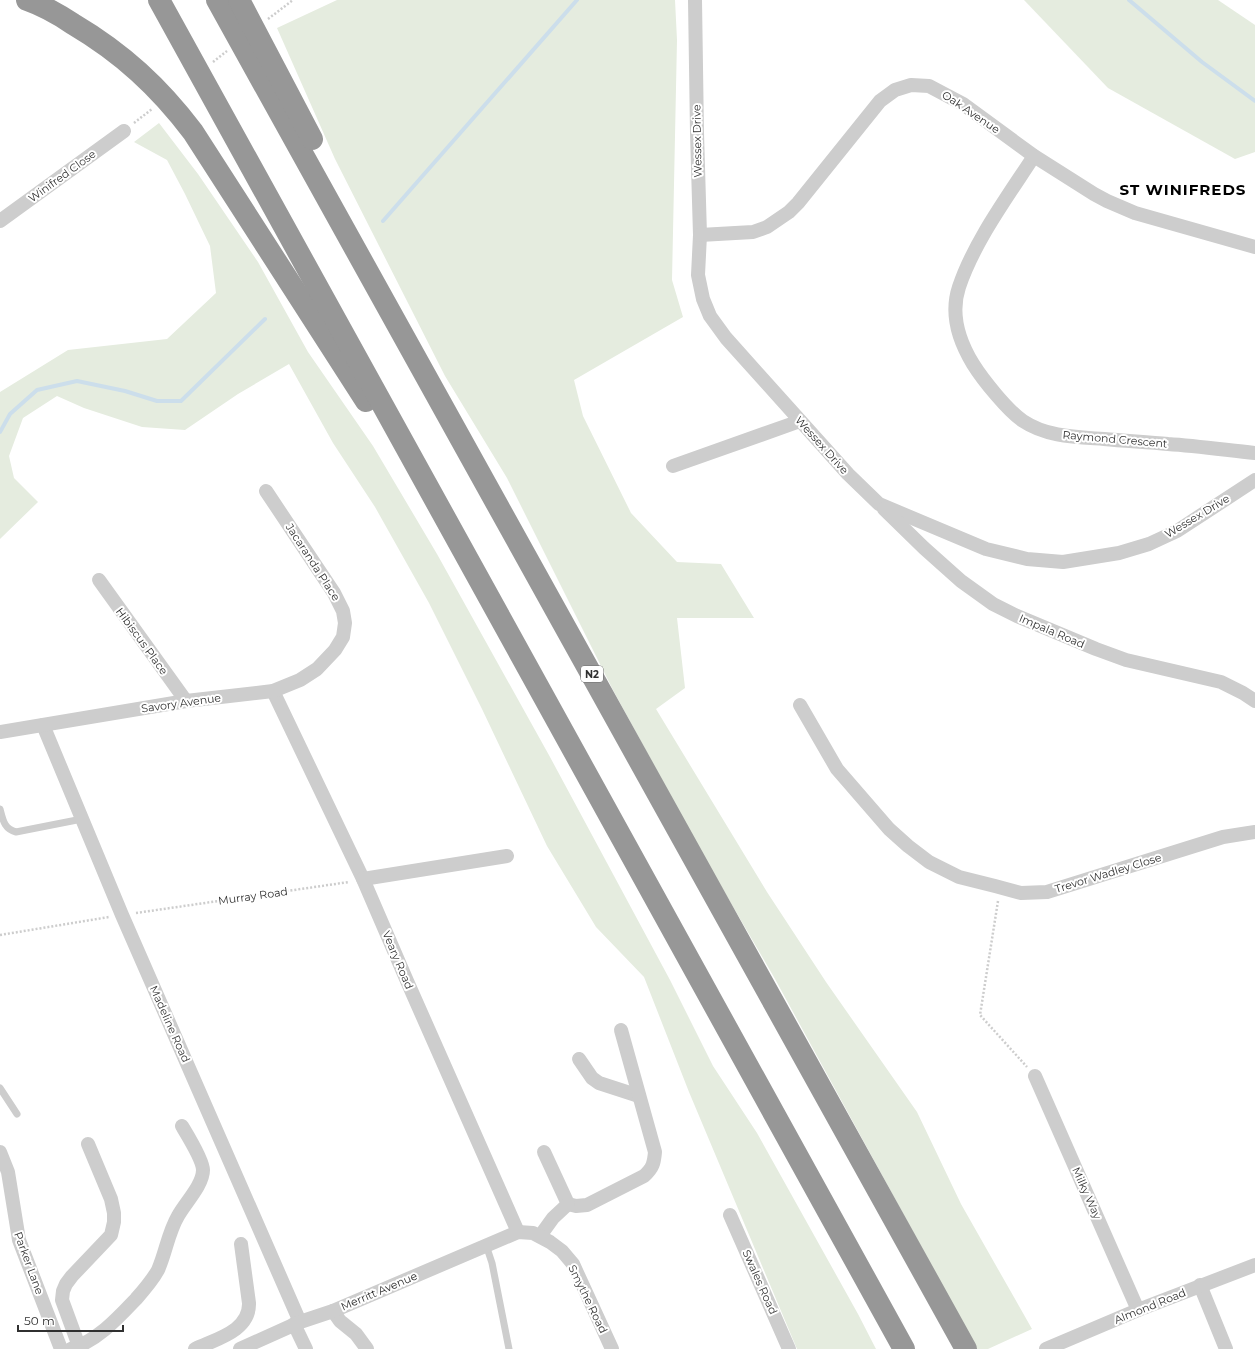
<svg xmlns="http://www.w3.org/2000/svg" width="1255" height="1349" viewBox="0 0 1255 1349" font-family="Montserrat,sans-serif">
	<rect width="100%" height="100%" fill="#fff"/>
	<!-- green -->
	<g fill="#e5ecdf">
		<path d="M337,0H675L677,40L672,280L683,317L574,380L583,416L631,513L677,562L721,564L754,618H677L685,688L656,709L767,892L826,982L917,1112L961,1204L1032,1329L988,1349H977L775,979L703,855L613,690L507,478L445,376L335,159L277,28Z"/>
		<path d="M1024,0H1218L1255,25V152L1235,159L1108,88Z"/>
		<path d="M159,123L198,174L258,262L308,352L373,446L437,554L550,757L670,980L713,1066L757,1133L858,1314L876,1349H797L689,1092L644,977L596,927L547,846L482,709L429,603L375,507L333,443L289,364L238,394L185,430L142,427L84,408L57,396L23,418L9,456L14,478L38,502L0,539V392L68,350L167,339L216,293L210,246L185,194L167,160L134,142Z"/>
	</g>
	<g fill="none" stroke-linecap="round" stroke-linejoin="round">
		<!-- stream -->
		<g stroke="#ccdeeb" stroke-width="4">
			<path d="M1129,0L1202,62L1255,101"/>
			<path d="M383,221L577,0"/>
			<path d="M0,432L10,414L37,390L77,381L125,391L157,401H181L265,319"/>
		</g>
		<!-- path -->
		<g stroke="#cdcdcd" stroke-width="2.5" stroke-dasharray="2 2" stroke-linecap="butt">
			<path d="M268,19L293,0"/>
			<path d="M213,62L227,51"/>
			<path d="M134,123L152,109"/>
			<path d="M998,901L980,1015L1027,1067"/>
			<path d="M136,913L349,882"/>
			<path d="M0,935L109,917"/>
		</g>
		<!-- service -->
		<g stroke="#cdcdcd" stroke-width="7">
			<path d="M0,809C3,820 4,829 16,832L82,819"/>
			<path d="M0,1088L17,1114"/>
			<path d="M486,1245L492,1263L509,1349"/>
		</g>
		<!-- minor -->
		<g stroke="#cdcdcd" stroke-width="14">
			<path d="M695,0L697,133L700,235L698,275L703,299L710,316L726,338L848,474L879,504L986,549L1027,559L1063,562L1119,553L1149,544L1177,531L1255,480"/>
			<path d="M1034,156C1008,196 974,242 959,287C950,314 959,341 973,364C983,380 1008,411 1023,421C1047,437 1076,437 1104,439C1125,441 1147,442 1168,444C1197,446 1226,450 1255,453"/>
			<path d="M0,221L124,131"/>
			<path d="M700,235L753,232L767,227L789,212L798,203L880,101L895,90L911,85L929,86L963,104L1034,156L1094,194L1107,201L1135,213L1255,247"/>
			<path d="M673,466L800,421"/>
			<path d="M884,509L924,548L961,581L993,604L1017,616L1096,649L1126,660L1221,682L1243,693L1255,701"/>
			<path d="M99,580L186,701"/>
			<path d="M273,691L363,879L407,981L518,1232"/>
			<path d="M800,705L837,769L889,829L908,846L929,862L959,877L995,886L1021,893L1047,892L1223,837L1255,832"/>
			<path d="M43,725L122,915L300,1322"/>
			<path d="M0,732L186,701L273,691L300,680L317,669L335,650L343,637L345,623L343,611L334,593L266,491"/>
			<path d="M363,879L507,856"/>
			<path d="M579,1059L592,1078L599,1083L639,1096"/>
			<path d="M1035,1076L1138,1310"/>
			<path d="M0,1152L8,1172L19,1240L61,1349"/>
			<path d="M544,1152L568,1204"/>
			<path d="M568,1204L576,1206L587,1205L644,1176C653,1168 654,1163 655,1152L621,1030"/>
			<path d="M730,1215L789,1349"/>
			<path d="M540,1236L553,1218L568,1204"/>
			<path d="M1200,1285L1226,1349"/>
			<path d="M333,1311L340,1321L356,1334L367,1349"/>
			<path d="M294,1324L306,1349"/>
			<path d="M71,1349C98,1340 117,1319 136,1299C144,1290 152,1281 158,1270C166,1252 168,1233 178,1216C185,1203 203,1185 203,1170C203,1160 188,1136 182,1126"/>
			<path d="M80,1349L62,1300L63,1291L66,1284L72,1276L111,1235L114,1222V1213L111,1199L88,1144"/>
			<path d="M195,1349C216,1339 250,1331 249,1303L241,1244"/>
			<path d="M240,1349L300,1322L333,1311L518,1232L533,1233L550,1242L562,1251L573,1264L612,1349"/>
			<path d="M1046,1349L1138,1310L1255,1265"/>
		</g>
		<!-- motorway -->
		<g stroke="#979797" stroke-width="22">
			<path d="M27,0C44,6 58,14 73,24C122,53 159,87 193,132L366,401"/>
			<path d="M159,0L904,1349"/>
			<path d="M217,0L966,1349"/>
			<path d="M239,0L312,139"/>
		</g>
	</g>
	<g text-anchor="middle" stroke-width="4" stroke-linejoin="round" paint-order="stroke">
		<!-- shield labels -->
		<rect fill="#fff" stroke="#6e6e6e" stroke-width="1" x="581" y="666" width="22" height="16" rx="3"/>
		<g font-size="10" font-weight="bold" fill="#303030">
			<text x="592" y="678">N2</text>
		</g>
		<!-- street labels -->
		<g font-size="11" fill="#303030" stroke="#fff">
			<text transform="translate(971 112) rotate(34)" y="4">Oak Avenue</text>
			<text transform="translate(697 141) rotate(-91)" y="4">Wessex Drive</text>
			<text transform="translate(62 176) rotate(-36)" y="4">Winifred Close</text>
			<text transform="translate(1115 439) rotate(5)" y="4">Raymond Crescent</text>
			<text transform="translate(822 445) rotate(48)" y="4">Wessex Drive</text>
			<text transform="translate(1197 516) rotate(-31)" y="4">Wessex Drive</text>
			<text transform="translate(313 562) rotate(57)" y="4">Jacaranda Place</text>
			<text transform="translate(1052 631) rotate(23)" y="4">Impala Road</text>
			<text transform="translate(142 641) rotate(54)" y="4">Hibiscus Place</text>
			<text transform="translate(181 703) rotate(-8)" y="4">Savory Avenue</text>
			<text transform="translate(1108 873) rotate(-17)" y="4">Trevor Wadley Close</text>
			<text transform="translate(253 896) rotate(-8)" y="4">Murray Road</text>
			<text transform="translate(398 960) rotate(67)" y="4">Veary Road</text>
			<text transform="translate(170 1024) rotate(66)" y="4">Madeline Road</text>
			<text transform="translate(1087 1193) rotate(66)" y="4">Milky Way</text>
			<text transform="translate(29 1263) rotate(70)" y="4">Parker Lane</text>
			<text transform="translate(760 1282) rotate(66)" y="4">Swales Road</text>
			<text transform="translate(379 1291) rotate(-23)" y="4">Merritt Avenue</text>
			<text transform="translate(588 1299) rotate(64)" y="4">Smythe Road</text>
			<text transform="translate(1150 1306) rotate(-22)" y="4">Almond Road</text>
		</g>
		<!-- district labels -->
		<g font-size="15" font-weight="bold" letter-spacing="1" fill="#000" stroke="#fff">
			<text x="1183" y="195">ST WINIFREDS</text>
		</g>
	</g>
	<!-- scale -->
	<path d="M18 1325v6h105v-6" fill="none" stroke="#303030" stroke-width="2"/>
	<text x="24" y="1325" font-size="12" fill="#303030" stroke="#ffffff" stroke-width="3" paint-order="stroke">50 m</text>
</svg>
